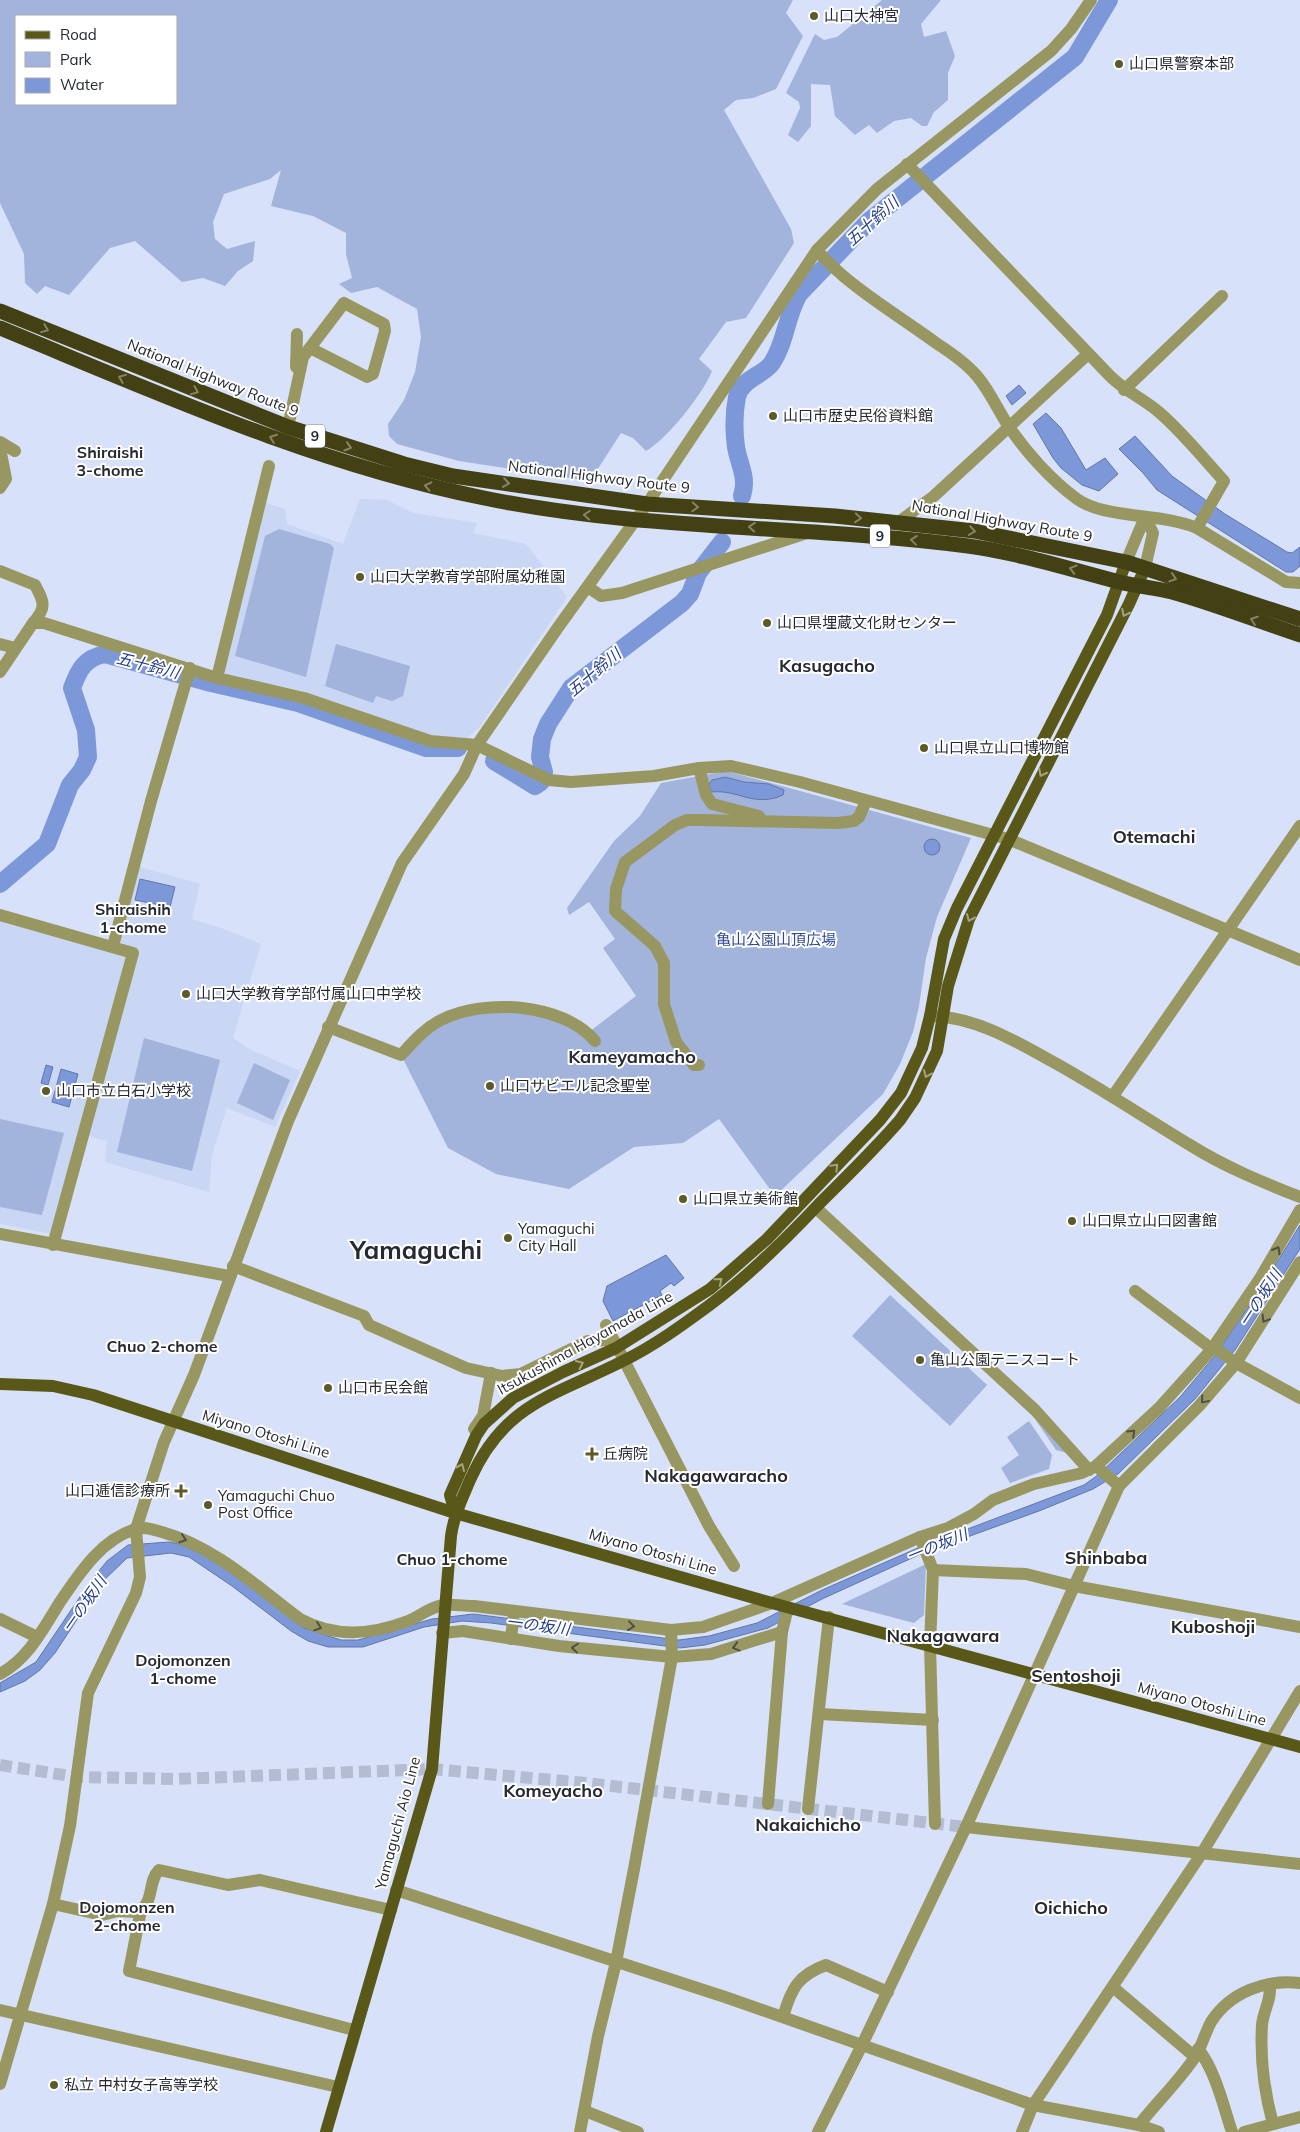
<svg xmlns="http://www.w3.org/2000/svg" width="1300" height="2132" viewBox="0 0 1300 2132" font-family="Mulish,'Noto Sans JP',sans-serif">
	<rect width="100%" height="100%" fill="#d7e1f9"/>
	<!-- built -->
	<g fill="#c9d6f4">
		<path d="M360,499L387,500L413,513L477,523L473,533L526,544L567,597L479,728L465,739L422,734L299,690L227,676L223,670L264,502L285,509L287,524L343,544Z"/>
		<path d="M137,866L200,884L192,919L224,929L261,944L233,1038L251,1050L300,1071L275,1127L227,1108L212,1155L209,1192L105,1162L107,1141L88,1136L139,950L117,941Z"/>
		<path d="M0,921L128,957L51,1234L0,1224Z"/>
	</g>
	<!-- green -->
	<g fill="#a2b3dc" fill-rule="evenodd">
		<path d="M0,0H793L786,13L803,36L776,89L753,98L736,100L724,110L791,229L794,243L746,318L726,322L699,359L712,371C703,394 667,439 646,451L633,438L621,433L590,481L459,461L397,444L389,436L388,424L404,400L415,372L421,337L417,309L377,287L351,293L339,284L352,278L346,254V233L313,216L271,206L281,170L270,179L224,194L213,222L215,239L227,249L255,241L253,261L238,271L225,286L203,278L182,282L135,241L110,248L69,295L45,286L37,294L25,283L24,254L0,203ZM16,16H176V104H16Z"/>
		<path d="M882,0H941L921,24L924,37L946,31L955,56L948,73V100L934,112L927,126H922L911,118L894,121L877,133L869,125L855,135L835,116L830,85L811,84V126L798,142L788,135L800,108L799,102L786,93L815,34L824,40L837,37Z"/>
		<path d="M279,529L330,544L334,548L306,677L235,656L265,536Z"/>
		<path d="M336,644L410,666L403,696L392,701L376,696L373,703L325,686Z"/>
		<path d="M727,771L971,838L937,917L926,958L919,1006L913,1032L900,1064L883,1094L775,1196L719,1119L683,1143L634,1147L569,1189L496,1174L448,1148L401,1055L442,1019L513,1007L589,1032L636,996L603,948L615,939L589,902L569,915L567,908L614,841L640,816L661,783Z"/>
		<path d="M144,1038L220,1060L192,1171L117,1152Z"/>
		<path d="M254,1063L290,1080L273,1120L237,1103Z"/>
		<path d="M0,1119L64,1133L42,1215L0,1207Z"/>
		<path d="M890,1295L987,1385L950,1426L852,1336Z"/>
		<path d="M1035,1419L1067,1453L1056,1450Z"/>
		<path d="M1029,1421L1052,1455L1049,1469L1010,1483L1001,1468L1019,1455L1007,1437Z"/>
		<path d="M926,1564L924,1615L914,1623L842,1604Z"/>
	</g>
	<!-- water -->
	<g fill="#7c98d9" stroke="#6277a7">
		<path d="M1019,385L1026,393L1012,405L1006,396Z"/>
		<path d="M1046,413L1061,428L1086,470L1105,458L1118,474L1099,491L1082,485L1061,468L1053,458L1033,424Z"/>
		<path d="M1135,436L1172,476L1225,514L1287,552L1292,553L1300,547V566L1293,572H1286L1157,490L1143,473L1119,449Z"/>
		<path d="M725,777L744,782L769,784L784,790L783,795C754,808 738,789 711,792L709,784L712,780Z"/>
		<circle cx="932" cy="847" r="8"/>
		<path d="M140,879L175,887L170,907L135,900Z"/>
		<path d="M46,1065L53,1067L48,1085L41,1083Z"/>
		<path d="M61,1069L78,1074L69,1107L52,1102Z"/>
		<path d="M1300,1225V1249L1235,1350L1195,1399L1118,1474L1093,1489L1039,1511L923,1553L822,1599L768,1628L705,1645L680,1648L491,1623L462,1621L424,1627L363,1647H328L308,1641L291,1631L232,1586L189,1557L171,1553L127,1558L101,1583L55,1653L40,1670L25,1681L0,1692V1683L36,1662L90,1582L107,1561L128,1545L169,1542L179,1544L213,1559L304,1628L341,1640H358L432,1619L473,1614L679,1640L709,1636L757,1623L822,1590L920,1547L1084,1485L1098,1475L1180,1397L1217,1353L1263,1285Z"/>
		<path d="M666,1255L684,1278L674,1286L671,1283L660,1291L662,1295L613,1321L603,1301L607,1286Z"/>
	</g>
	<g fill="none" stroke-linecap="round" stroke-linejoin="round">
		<!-- river -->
		<g stroke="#7c98d9" stroke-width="18">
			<path d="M742,496C748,477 739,465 736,447C734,432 734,412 737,397C742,378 763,376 772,363C786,342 786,316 799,294L869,221L1075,57L1109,0"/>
			<path d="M494,761L535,786L541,782L544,772L540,757L542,739L548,724L571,688L682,603L690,594L698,573L722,542"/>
			<path d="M0,884L47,844L70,785L82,770L88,757L86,730L72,688C79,669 85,658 105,654L211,683L298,703L426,748H458"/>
		</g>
		<!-- minor-tunnel -->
		<path stroke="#b3bcd1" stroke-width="12" stroke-dasharray="12 6" stroke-linecap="butt" d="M0,1765L77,1777L175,1779L432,1769L586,1783L966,1827"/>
		<!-- minor -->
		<g stroke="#989762" stroke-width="12">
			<path d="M907,164L1110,376C1126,392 1143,398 1160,413C1183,433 1203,458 1224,481L1197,528"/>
			<path d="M817,250C846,285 898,315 936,343C950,352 966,363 977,376C989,390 997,408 1007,424C1025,451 1051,480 1077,499C1105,519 1163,513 1197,528L1286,582L1300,583"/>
			<path d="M296,367L297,334"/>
			<path d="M1124,390L1222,296"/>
			<path d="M288,427L303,357L344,303L384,324L385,331L373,374L367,377L310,348"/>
			<path d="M0,442L15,451"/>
			<path d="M0,448L6,479L0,488"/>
			<path d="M900,521L934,496L1088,354"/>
			<path d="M1126,562L1145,517"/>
			<path d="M1145,568L1153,533L1145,517"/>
			<path d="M0,571L35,585C44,602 47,607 33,623"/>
			<path d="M588,587L601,596L622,593L810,532"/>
			<path d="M0,644L15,648"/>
			<path d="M0,672L33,623H44L217,678L304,698L430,741L477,745L549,780L571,782L654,776L699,768L731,766L800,782L1008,839L1300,960"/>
			<path d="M217,678L269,466"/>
			<path d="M699,768L706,795L712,804L759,816L760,818"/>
			<path d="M0,915L133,953L53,1245"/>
			<path d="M113,946L151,801L190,668"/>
			<path d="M933,1016C975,1018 1010,1038 1046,1058C1096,1085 1142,1116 1190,1145C1225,1167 1262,1182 1300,1197"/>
			<path d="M328,1027L401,1055C413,1042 425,1028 441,1020C484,998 563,1003 595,1041"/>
			<path d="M699,1065H694L676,1042L664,1004V963L655,946L615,911L616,889L625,862L675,825L687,820H702L837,823L854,821L859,817L866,801"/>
			<path d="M1113,1096L1300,826"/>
			<path d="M816,1208L1035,1410L1089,1470"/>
			<path d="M0,1234L229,1276"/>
			<path d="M233,1266L364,1316L369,1325L466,1368L502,1376L521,1374L588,1341L611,1340"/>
			<path d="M1135,1291L1212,1349"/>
			<path d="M606,1325L709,1526L734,1566"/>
			<path d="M1214,1347L1236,1363L1300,1398"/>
			<path d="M474,1429L483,1416L491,1373"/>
			<path d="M1096,1466L1119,1486"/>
			<path d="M920,1537L933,1570L930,1645L935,1824"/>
			<path d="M933,1570L1026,1574L1074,1586L1300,1627"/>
			<path d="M0,1619L37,1637"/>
			<path d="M442,1633L463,1631L559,1646L672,1657L711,1654L782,1632"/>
			<path d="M511,1639L514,1611"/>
			<path d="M0,1674C29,1658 43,1629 60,1602C79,1574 101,1539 136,1529C144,1526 154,1530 162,1532C215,1547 256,1586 300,1619C335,1638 371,1635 408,1621C420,1616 430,1607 443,1605C453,1604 464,1606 474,1606L671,1630L703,1627L772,1603L920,1537L948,1528L974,1514L993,1500L1034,1484L1082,1473L1096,1466L1159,1408L1212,1349L1259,1280L1300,1210"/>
			<path d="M820,1714L933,1720"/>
			<path d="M768,1804L782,1632L788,1607"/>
			<path d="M808,1809L829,1617"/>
			<path d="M966,1827L1300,1864"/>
			<path d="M396,1890L725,1997L1033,2105L1139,2125L1159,2132"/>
			<path d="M53,1904L102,1915L118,1911L136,1912L141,1910"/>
			<path d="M1269,1984C1273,1997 1263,2011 1262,2025C1260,2059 1264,2091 1273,2124"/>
			<path d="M1114,1988L1195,2057"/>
			<path d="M0,2010L338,2087"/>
			<path d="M783,2017C791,1989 798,1975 826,1965L888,1992"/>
			<path d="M354,2030L129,1971L141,1910C154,1900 148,1881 159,1870L228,1885L260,1880L391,1910"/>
			<path d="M1198,2049C1215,2069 1224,2108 1232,2132"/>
			<path d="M0,2084L53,1904L70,1826L88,1693L136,1593L140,1577L136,1529L164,1442L194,1375L288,1121L402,863L464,774L477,745L559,626L647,504L817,250L877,189L1051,51L1071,29L1091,0"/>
			<path d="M585,2111L638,2132"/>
			<path d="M1139,2125C1157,2102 1179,2081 1195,2057C1202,2046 1205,2033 1211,2022C1230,1992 1266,1979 1300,1983"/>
			<path d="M580,2132L598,2036L616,1962L634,1869L672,1657L671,1630"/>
			<path d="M818,2132L862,2045L966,1827L1119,1486L1199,1406L1236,1363L1300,1262"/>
			<path d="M1022,2132L1033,2105L1202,1853L1300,1691"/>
			<path d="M1244,2132L1300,2117"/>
		</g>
		<!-- major -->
		<g stroke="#5a5819" stroke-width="12">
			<path d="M0,1384L53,1386L93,1395L455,1513L772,1603L1300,1747"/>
			<path d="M455,1513L450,1495L476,1436L484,1424L513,1398L563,1372L616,1348L710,1289L767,1239L880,1120L901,1093L922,1048L930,1016L944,939L957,908L1107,615L1126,562"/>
			<path d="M326,2132L432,1769L451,1536C454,1515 462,1499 470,1480C504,1403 554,1396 623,1361C654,1346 684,1324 711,1304C751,1274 785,1240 819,1204C847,1176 875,1149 900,1120L915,1098L937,1051L948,986L969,919L1129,604L1145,568"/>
		</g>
		<!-- highway -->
		<g stroke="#434113" stroke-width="15">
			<path d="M0,311L288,427L404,464L453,476L647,504L835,516L974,531L1126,562L1300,619"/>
			<path d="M0,328C158,393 315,464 484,498C643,531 807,525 968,546C1019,553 1069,569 1119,582C1136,586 1154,588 1172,592C1215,604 1258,621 1300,635"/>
		</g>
	</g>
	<!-- one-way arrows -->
	<defs><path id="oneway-chevron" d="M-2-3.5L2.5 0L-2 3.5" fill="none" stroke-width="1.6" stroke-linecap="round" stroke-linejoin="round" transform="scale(1.25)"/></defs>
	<g stroke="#858466">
		<use href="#oneway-chevron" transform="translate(45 329) rotate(22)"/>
		<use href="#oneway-chevron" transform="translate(122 378) rotate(-158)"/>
		<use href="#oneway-chevron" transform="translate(195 391) rotate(22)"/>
		<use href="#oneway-chevron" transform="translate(273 438) rotate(-160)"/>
		<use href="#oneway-chevron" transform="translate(348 447) rotate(17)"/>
		<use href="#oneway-chevron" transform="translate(506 483) rotate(8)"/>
		<use href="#oneway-chevron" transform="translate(428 486) rotate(-167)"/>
		<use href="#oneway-chevron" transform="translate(695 507) rotate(3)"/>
		<use href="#oneway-chevron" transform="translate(587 515) rotate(-175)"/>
		<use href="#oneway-chevron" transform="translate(858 518) rotate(5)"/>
		<use href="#oneway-chevron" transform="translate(752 527) rotate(-176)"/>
		<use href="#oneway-chevron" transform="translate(972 531) rotate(9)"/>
		<use href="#oneway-chevron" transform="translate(914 540) rotate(-173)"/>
		<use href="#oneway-chevron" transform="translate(1073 569) rotate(-164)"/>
		<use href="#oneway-chevron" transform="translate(1173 578) rotate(18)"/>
		<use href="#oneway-chevron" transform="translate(1254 620) rotate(-161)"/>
	</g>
	<g stroke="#a4a380">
		<use href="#oneway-chevron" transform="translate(1125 613) rotate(117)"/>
		<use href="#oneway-chevron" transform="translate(1042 773) rotate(117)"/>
		<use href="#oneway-chevron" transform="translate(970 918) rotate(114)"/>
		<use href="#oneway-chevron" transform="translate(927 1074) rotate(114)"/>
		<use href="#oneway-chevron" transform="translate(835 1167) rotate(-46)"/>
		<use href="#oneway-chevron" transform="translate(719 1281) rotate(-39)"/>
		<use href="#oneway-chevron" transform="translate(580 1364) rotate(-25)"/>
		<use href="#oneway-chevron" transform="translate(461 1467) rotate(-66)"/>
	</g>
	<g stroke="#4d5042">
		<use href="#oneway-chevron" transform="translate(1277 1250) rotate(-60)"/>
		<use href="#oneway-chevron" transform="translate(1265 1319) rotate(122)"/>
		<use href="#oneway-chevron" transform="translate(1204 1400) rotate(131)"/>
		<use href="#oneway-chevron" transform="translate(1132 1433) rotate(-43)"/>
		<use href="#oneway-chevron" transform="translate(183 1539) rotate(18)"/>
		<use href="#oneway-chevron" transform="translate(631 1626) rotate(7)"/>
		<use href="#oneway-chevron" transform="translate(318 1627) rotate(19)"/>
		<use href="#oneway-chevron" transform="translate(736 1647) rotate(165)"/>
		<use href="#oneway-chevron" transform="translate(575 1648) rotate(-174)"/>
	</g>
	<!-- markers -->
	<g fill="#5c5a27" stroke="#fff" stroke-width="2">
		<circle cx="814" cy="16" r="5"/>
		<circle cx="1119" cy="64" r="5"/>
		<circle cx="773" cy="416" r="5"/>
		<circle cx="360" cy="577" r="5"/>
		<circle cx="767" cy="623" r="5"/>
		<circle cx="924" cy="748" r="5"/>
		<circle cx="186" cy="994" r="5"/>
		<circle cx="490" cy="1086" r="5"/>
		<circle cx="46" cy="1091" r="5"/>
		<circle cx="683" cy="1199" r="5"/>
		<circle cx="1072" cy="1221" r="5"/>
		<circle cx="508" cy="1238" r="5"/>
		<circle cx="920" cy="1360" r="5"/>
		<circle cx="328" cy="1388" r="5"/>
		<path d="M589.5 1446.5h5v5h5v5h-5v5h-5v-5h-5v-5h5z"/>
		<path d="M178.5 1483.5h5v5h5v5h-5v5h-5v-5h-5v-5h5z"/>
		<circle cx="208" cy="1505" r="5"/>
		<circle cx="54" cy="2085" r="5"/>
	</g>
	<g text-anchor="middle" stroke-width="4" stroke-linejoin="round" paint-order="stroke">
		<!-- shield labels -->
		<g fill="#fff" stroke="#66696f" stroke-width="1">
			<rect x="305" y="424.5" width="20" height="23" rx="4"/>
			<rect x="870" y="524.5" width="20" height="23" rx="4"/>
		</g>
		<g font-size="14" font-weight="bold" fill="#252931">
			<text x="315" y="441">9</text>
			<text x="880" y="541">9</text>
		</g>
		<!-- poi labels -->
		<g font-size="15" fill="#252931" stroke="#fff" text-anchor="start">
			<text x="824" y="21">山口大神宮</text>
			<text x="1129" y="69">山口県警察本部</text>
			<text x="783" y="421">山口市歴史民俗資料館</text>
			<text x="370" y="582">山口大学教育学部附属幼稚園</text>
			<text x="777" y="628">山口県埋蔵文化財センター</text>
			<text x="934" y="753">山口県立山口博物館</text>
			<text x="196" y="999">山口大学教育学部付属山口中学校</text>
			<text x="500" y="1091">山口サビエル記念聖堂</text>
			<text x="56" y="1096">山口市立白石小学校</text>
			<text x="693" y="1204">山口県立美術館</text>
			<text x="1082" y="1226">山口県立山口図書館</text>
			<text x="518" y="1234">Yamaguchi<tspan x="518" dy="17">City Hall</tspan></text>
			<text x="930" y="1365">亀山公園テニスコート</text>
			<text x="338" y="1393">山口市民会館</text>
			<text x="603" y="1459">丘病院</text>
			<text x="170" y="1496" text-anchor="end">山口逓信診療所</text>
			<text x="218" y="1501">Yamaguchi Chuo<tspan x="218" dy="17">Post Office</tspan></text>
			<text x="64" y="2090">私立 中村女子高等学校</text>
		</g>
		<!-- street labels -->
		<g font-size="15" fill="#252931" stroke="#fff">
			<text transform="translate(213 378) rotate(22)" y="5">National Highway Route 9</text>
			<text transform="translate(599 477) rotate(7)" y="5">National Highway Route 9</text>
			<text transform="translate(1002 521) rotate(10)" y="5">National Highway Route 9</text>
			<text transform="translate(585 1343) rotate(-29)" y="5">Itsukushima Hayamada Line</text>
			<text transform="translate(266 1434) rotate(17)" y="5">Miyano Otoshi Line</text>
			<text transform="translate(653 1552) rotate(16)" y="5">Miyano Otoshi Line</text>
			<text transform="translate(1202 1704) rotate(15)" y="5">Miyano Otoshi Line</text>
			<text transform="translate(398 1823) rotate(-75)" y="5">Yamaguchi Aio Line</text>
		</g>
		<!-- park labels -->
		<g font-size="15" fill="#2e4997" stroke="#fff">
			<text x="776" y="945">亀山公園山頂広場</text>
		</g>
		<!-- water labels -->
		<g font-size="16" font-style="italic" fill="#253e8b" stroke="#fff">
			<text transform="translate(872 221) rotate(-42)" y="6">五十鈴川</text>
			<text transform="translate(148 665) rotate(14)" y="6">五十鈴川</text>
			<text transform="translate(594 672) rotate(-40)" y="6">五十鈴川</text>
			<text transform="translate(1260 1298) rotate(-57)" y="6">一の坂川</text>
			<text transform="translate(937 1545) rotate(-22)" y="6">一の坂川</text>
			<text transform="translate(84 1604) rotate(-55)" y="6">一の坂川</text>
			<text transform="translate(538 1625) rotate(7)" y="6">一の坂川</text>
		</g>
		<!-- neighbourhood labels -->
		<g font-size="16" font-weight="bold" fill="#252931" stroke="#fff">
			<text x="110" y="458">Shiraishi<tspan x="110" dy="18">3-chome</tspan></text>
			<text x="133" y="915">Shiraishih<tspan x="133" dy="18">1-chome</tspan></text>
			<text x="162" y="1352">Chuo 2-chome</text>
			<text x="452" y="1565">Chuo 1-chome</text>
			<text x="183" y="1666">Dojomonzen<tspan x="183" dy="18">1-chome</tspan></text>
			<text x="127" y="1913">Dojomonzen<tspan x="127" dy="18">2-chome</tspan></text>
		</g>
		<!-- quarter labels -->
		<g font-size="18" font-weight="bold" fill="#252931" stroke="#fff">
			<text x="827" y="672">Kasugacho</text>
			<text x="1154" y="843">Otemachi</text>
			<text x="632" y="1063">Kameyamacho</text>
			<text x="716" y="1482">Nakagawaracho</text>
			<text x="1106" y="1564">Shinbaba</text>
			<text x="1213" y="1633">Kuboshoji</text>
			<text x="943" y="1642">Nakagawara</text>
			<text x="1076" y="1682">Sentoshoji</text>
			<text x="553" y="1797">Komeyacho</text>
			<text x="808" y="1831">Nakaichicho</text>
			<text x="1071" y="1914">Oichicho</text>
		</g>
		<!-- town labels -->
		<g font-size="25" font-weight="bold" fill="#252931" stroke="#fff">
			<text x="416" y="1259">Yamaguchi</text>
		</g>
	</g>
	<!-- legend -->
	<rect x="15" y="15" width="162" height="90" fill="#ffffff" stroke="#a8a9ad"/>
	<rect x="25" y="31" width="25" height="8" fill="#5a5819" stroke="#a8a9ad"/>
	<text x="60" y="40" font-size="15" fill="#252931">Road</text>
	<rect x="25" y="52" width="25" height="15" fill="#a2b3dc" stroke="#a8a9ad"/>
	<text x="60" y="65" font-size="15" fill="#252931">Park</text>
	<rect x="25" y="78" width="25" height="15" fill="#7c98d9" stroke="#a8a9ad"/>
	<text x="60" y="90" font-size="15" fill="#252931">Water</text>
</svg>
